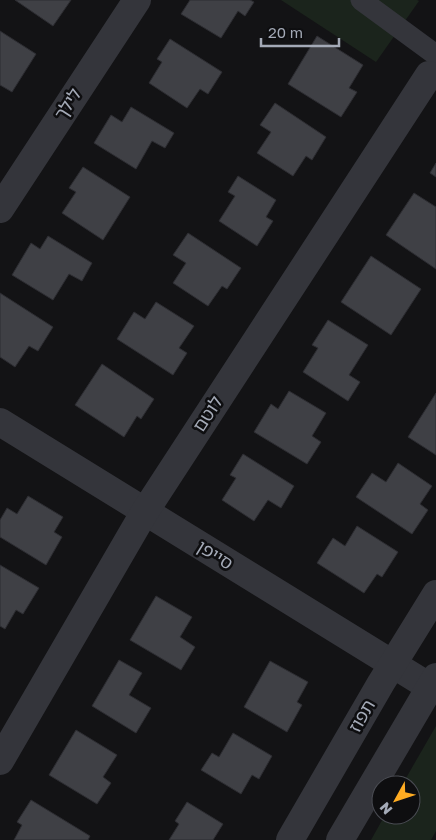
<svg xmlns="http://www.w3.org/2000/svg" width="436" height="840" viewBox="0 0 436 840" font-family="'Golos Text','Noto Sans Hebrew',sans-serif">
	<rect width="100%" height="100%" fill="#131315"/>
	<!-- green -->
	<g fill="#1b241c">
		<path d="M281,0H417L419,1L376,62Z"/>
		<path d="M436,726V831L431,840H371L385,815H411V785H402Z"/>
	</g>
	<!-- building -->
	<g fill="#3f4045" stroke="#2d2d32">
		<path d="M15,0H71L53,26Z"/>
		<path d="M190,0H250L254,2L245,16L238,11L221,38L181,14Z"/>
		<path d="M0,31L36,54L12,92L0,85Z"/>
		<path d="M317,36L363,65L349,88L357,92L341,117L288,84Z"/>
		<path d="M170,39L222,72L208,94L200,89L187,108L149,83L162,62L157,59Z"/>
		<path d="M275,103L326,137L312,160L306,156L293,176L257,153L271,132L260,125Z"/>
		<path d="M131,107L174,133L165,148L152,141L136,169L94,143L111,115L122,122Z"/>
		<path d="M436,163V177L430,173Z"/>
		<path d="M83,167L130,197L103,240L62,213L76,192L69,188Z"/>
		<path d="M238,176L276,200L266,217L273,221L257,246L219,221L235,196L228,192Z"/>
		<path d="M414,193L436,207V269L386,235Z"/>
		<path d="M188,233L241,268L227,289L222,286L208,306L173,283L186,263L173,255Z"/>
		<path d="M48,236L92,263L82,281L69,274L53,300L12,275L31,243L40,249Z"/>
		<path d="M371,256L421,289L391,335L341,302Z"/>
		<path d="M0,293L53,327L38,351L29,346L15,367L0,357Z"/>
		<path d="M156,302L194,326L179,348L187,353L173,375L117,339L134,312L145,319Z"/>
		<path d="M328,320L368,345L349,375L360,382L348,401L303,372L318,348L312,345Z"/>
		<path d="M102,364L154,399L141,419L137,416L124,437L75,405Z"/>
		<path d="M289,391L326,413L312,436L321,442L307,464L254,432L271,404L278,409Z"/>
		<path d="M436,393V455L408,437Z"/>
		<path d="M243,454L294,486L281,508L268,500L254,521L222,500L236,478L230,475Z"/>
		<path d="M398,463L432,486L420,504L428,510L412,534L356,497L372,473L386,482Z"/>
		<path d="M28,496L63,517L54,532L62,537L46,565L0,537V520L7,508L17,514Z"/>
		<path d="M357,526L398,552L382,577L377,574L364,593L317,563L333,538L345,546Z"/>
		<path d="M0,565L39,588L23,614L16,610L5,629L0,626Z"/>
		<path d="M156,596L192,617L180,637L195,647L181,670L130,640Z"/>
		<path d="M119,660L142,673L129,695L151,708L136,733L92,706Z"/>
		<path d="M270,661L308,682L297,702L302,705L287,732L244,707Z"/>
		<path d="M76,730L117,755L103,777L111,783L97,804L49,775Z"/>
		<path d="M233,733L272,756L259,779L252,775L241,794L201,770L212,753L219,757Z"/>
		<path d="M31,800L90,836L88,840H14L22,825L17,822Z"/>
		<path d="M187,802L223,824L213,840H169L179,824L175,821Z"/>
	</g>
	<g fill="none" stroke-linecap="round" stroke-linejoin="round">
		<!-- pedestrian -->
		<path stroke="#34353b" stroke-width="21" d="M361,0L436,55"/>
		<!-- minor -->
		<g stroke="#34353b" stroke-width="28">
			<path d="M0,209L137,0"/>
			<path d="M0,422L430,687"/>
			<path d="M0,761L144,513L429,75"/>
		</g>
		<!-- tertiary -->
		<g stroke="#34353b" stroke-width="28">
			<path d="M290,840L381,683L436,594"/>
			<path d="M340,840L436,677"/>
		</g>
	</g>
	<g text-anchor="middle" stroke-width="5" stroke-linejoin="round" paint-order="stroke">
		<!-- street labels -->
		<g font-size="18" fill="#a4aab7" stroke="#0e0e10">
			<text transform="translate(68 104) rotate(-57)" y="6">לילך</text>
			<text transform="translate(208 414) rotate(-57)" y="6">לוטם</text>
			<text transform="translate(215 555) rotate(32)" y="6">סייפן</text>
			<text transform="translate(362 716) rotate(-60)" y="6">תפוז</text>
		</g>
	</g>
	<!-- north arrow -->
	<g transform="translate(396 800) rotate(230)"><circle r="24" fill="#0e0e10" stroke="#4a4c53"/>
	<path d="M0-4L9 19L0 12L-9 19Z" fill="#ffac22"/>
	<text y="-8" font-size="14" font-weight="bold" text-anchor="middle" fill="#a4aab7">N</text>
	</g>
	<!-- scale -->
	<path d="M261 38v8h78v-8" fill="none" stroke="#a4aab7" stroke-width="2.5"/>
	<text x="268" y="38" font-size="15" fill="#a4aab7" stroke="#0e0e10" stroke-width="4" paint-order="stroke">20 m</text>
</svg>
